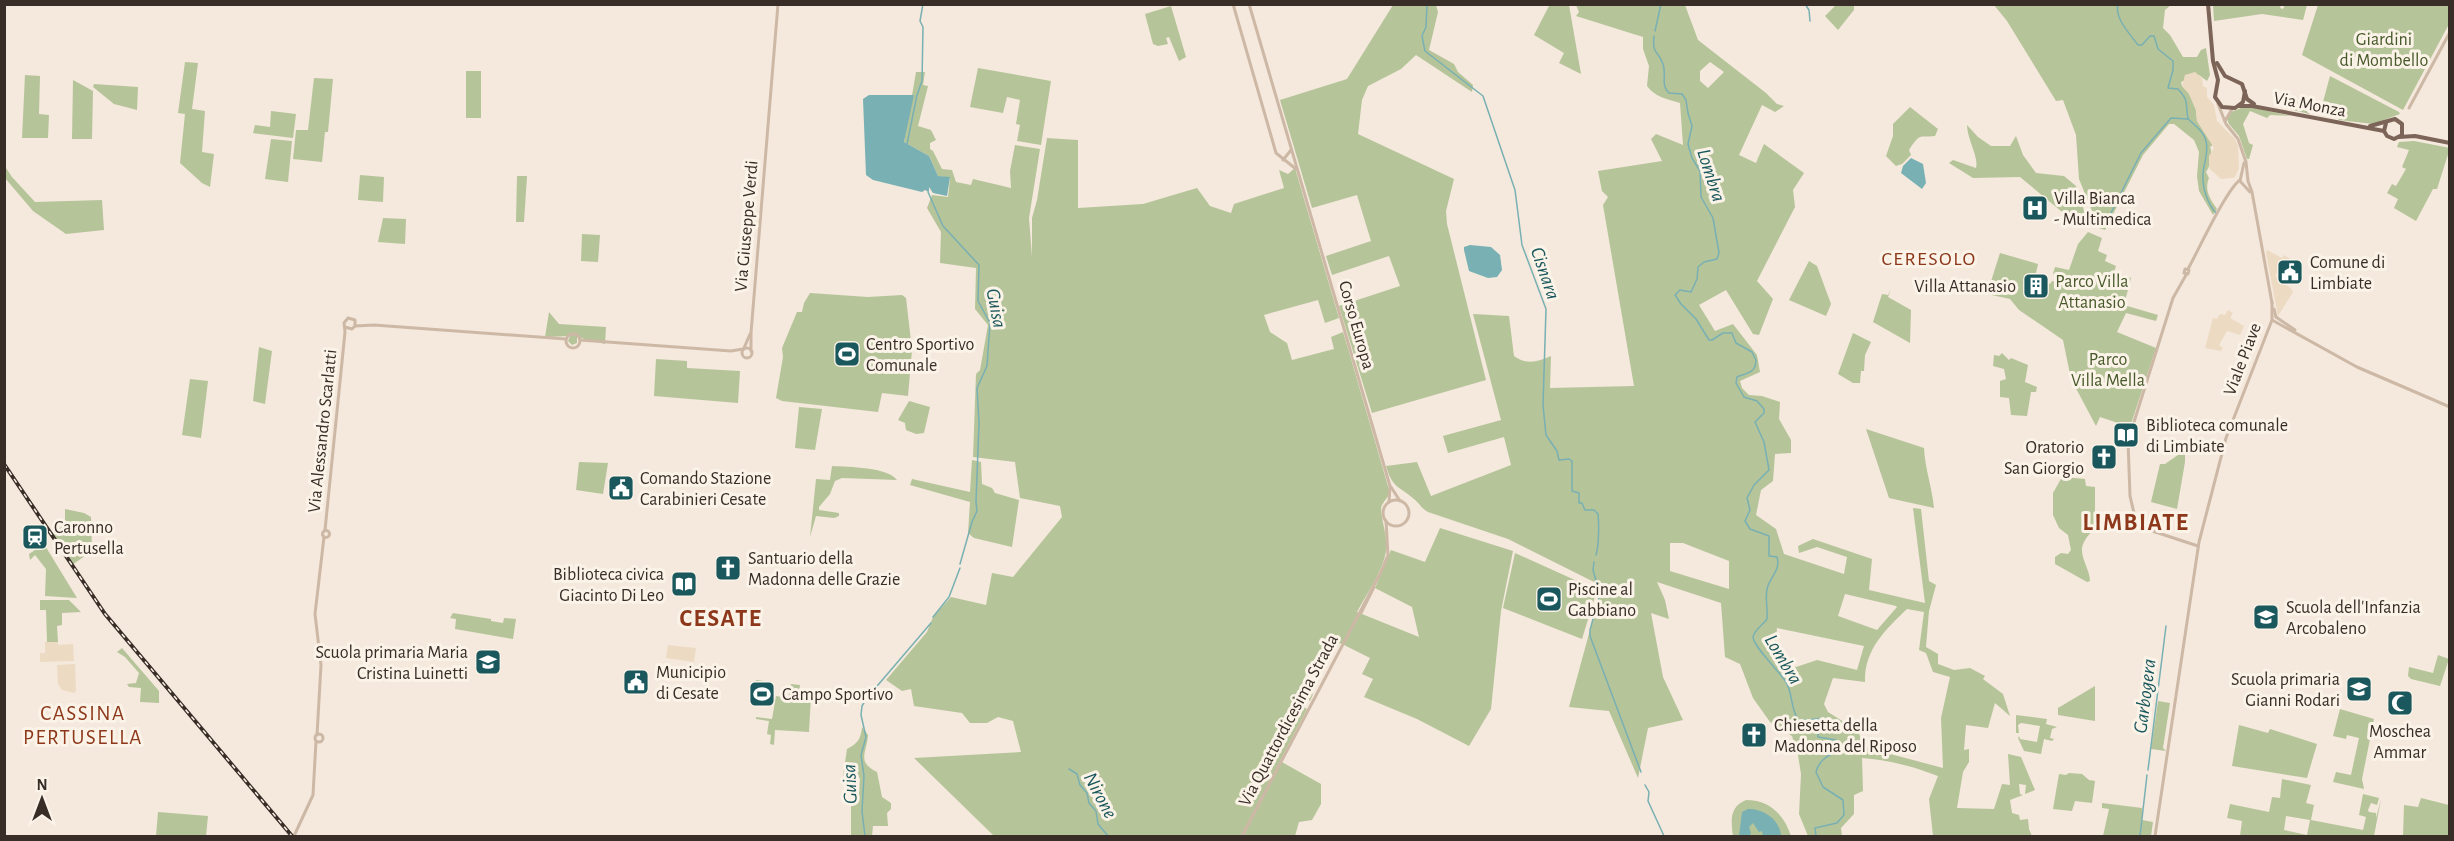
<svg xmlns="http://www.w3.org/2000/svg" width="2454" height="841" viewBox="0 0 2454 841" font-family="'Alegreya Sans',sans-serif">
	<rect width="100%" height="100%" fill="#f4e9dc"/>
	<!-- green -->
	<g fill="#b6c49a" fill-rule="evenodd">
		<path d="M1550,4L1569,5L1581,74L1559,63L1564,53L1534,35Z"/>
		<path d="M1837,4L1854,5V10L1838,30L1825,16Z"/>
		<path d="M1393,5H1436L1438,12L1429,50L1454,64L1458,72L1473,85L1472,92L1416,55L1401,69L1368,86L1362,100L1358,134L1454,179L1446,211L1447,224L1486,380L1372,413L1339,306L1400,286L1389,256L1332,275L1326,256L1371,241L1357,195L1312,208L1280,100L1347,79Z"/>
		<path d="M1576,5H1685L1698,40L1766,93L1777,104L1784,106L1775,112L1762,105L1739,155L1756,163L1764,144L1804,173L1793,190L1795,207L1757,281L1773,299L1759,335L1753,334L1726,290L1699,305L1715,331L1733,324L1757,355L1760,372L1740,381L1742,388L1749,395L1762,396L1780,402L1779,419L1791,440V453L1775,454L1773,481L1761,490L1756,515L1776,529L1784,554L1844,574L1847,557L1817,547L1799,553L1798,546L1813,539L1872,559L1869,590L1925,603L1913,508L1921,509L1929,581L1936,585L1929,611L1926,647L1938,654V664L1954,670L1970,668L1985,676L1983,679L2003,694L2010,716L1995,703L1988,728L1966,725L1964,750L1969,749V762L1963,772L1957,808L1994,809L2002,784L2010,785L2008,754L2021,757L2035,790L2025,794L2026,785L2019,784L2020,794L2023,795L2010,800L2012,813L2019,815L2020,820L2028,819L2029,829L2032,836H1933L1929,799L1938,776C1912,766 1889,760 1862,758L1863,791L1854,795V814L1841,828L1842,836H1808L1799,814L1801,774L1798,755L1792,736L1770,722L1753,698L1740,664L1725,657L1721,603L1657,582L1665,600L1669,619L1651,613L1663,677L1683,720L1648,728L1638,778L1609,711L1569,707L1602,586L1508,539L1428,512C1421,508 1420,504 1414,499C1398,485 1393,489 1386,466L1417,462L1431,496L1511,465L1504,437L1448,453L1443,436L1501,420L1473,314L1509,316L1514,356C1526,365 1538,362 1551,356L1550,388L1634,386L1603,205L1608,197L1602,191L1598,171L1662,161L1651,139L1656,134L1683,145L1680,103C1667,99 1655,97 1647,86L1649,66L1643,49V37L1576,16L1579,12ZM1710,62L1724,72L1708,88L1700,81V71ZM1670,543H1683L1729,561V589L1670,571ZM1845,594L1896,606L1897,607L1877,630L1838,616ZM1907,609L1924,612L1919,650L1926,653L1933,672L1950,677L1941,718L1943,768L1864,747L1858,731L1828,712L1824,704L1833,678L1865,682C1864,650 1885,630 1907,609ZM1777,628L1864,646L1857,670L1817,660L1787,670L1775,650Z"/>
		<path d="M1994,5H2171L2165,10L2163,28L2170,35L2183,57H2197L2201,50L2206,48L2210,75L2207,81L2199,75L2181,82L2182,86L2189,93L2196,110L2197,121L2213,145L2210,147C2213,152 2210,167 2206,172L2209,178C2204,190 2210,199 2217,209L2213,215L2199,191L2197,176L2199,152L2194,140L2174,124H2169L2143,155L2105,230L2099,228L2079,179L2076,135L2063,100L2056,101L2007,21Z"/>
		<path d="M2213,5H2281L2280,8L2283,9L2285,5H2307L2303,20L2262,14L2214,21Z"/>
		<path d="M2318,5H2449V24L2403,110L2302,55Z"/>
		<path d="M1171,6L1186,57L1179,61L1169,37L1166,38L1168,44L1158,46L1153,44L1145,14Z"/>
		<path d="M185,62L198,63L192,109L205,111L202,152L214,154L210,187L202,183L180,163L185,114L178,113Z"/>
		<path d="M978,68L1051,81L1041,145L1017,141L1020,125L1016,124L1020,100L1007,97L1003,113L970,107Z"/>
		<rect x="466" y="71" width="15" height="47"/>
		<path d="M916,72H925L923,85L928,86L918,126L931,130L936,140L930,143V149L933,151L942,169L952,170L956,182L971,185L973,179L1011,188L1010,171L1015,145L1040,149L1029,218L1032,257V218L1037,200L1047,138L1078,140V208L1143,204L1197,188L1210,206L1231,213L1234,204L1284,188L1279,170L1288,174L1295,168L1339,318L1325,323L1318,300L1264,315L1270,332L1287,343L1292,360L1334,349L1331,337L1343,332L1347,345L1390,493C1388,497 1384,501 1382,505C1378,512 1389,537 1386,552C1382,573 1367,593 1357,612L1419,637L1412,607L1375,588L1391,550L1425,562L1440,528L1513,551L1501,611L1491,709L1469,746L1417,719L1364,697L1373,679L1362,674L1370,658L1340,643L1314,673L1307,671L1301,688L1313,694L1310,701L1300,696L1297,703L1307,709L1280,761L1321,784V804L1312,820L1299,822L1295,836H994L914,758L1021,752L1013,721L998,717L987,723H970L962,713L914,706L911,689L902,691L886,680L927,632L933,617L951,597L986,605L992,573L1013,577L1062,517L1060,506L1020,498L1015,462L973,457L976,374L980,370L988,325L975,309L976,268L940,263L941,232L927,208L932,195L948,197L950,178L938,176L929,156L904,142Z"/>
		<path d="M25,75L40,76L39,114L49,115L48,138H22Z"/>
		<path d="M2330,76L2399,112L2400,114L2373,124L2339,120L2337,117L2341,115L2327,108L2329,104L2323,102Z"/>
		<path d="M314,78L333,79L328,132H325L322,162L293,159L296,130H308Z"/>
		<path d="M73,80L93,91L92,139H72Z"/>
		<path d="M94,84L138,87L137,110L114,104L93,87Z"/>
		<path d="M2285,94L2299,102L2302,97L2317,102L2309,114L2286,108L2282,104Z"/>
		<path d="M2246,106L2291,116L2270,115L2267,118L2250,111L2243,124L2249,143L2253,145L2249,159H2247L2239,136L2229,124L2227,119L2231,112Z"/>
		<path d="M1910,107L1938,129L1935,136C1918,138 1921,132 1909,150L1911,155L1902,164L1896,166L1886,156L1893,136V124Z"/>
		<path d="M271,111L296,114L293,138L253,133L255,125L270,127Z"/>
		<path d="M1967,125L1978,137L1991,146H2010L2016,136L2023,155L2036,173L2064,176L2076,186L2087,220L2083,223L2073,221L2020,177L1973,178L1949,163L1953,160L1976,168C1979,157 1967,139 1967,125Z"/>
		<path d="M271,139L292,141L288,182L265,179Z"/>
		<path d="M2414,141L2450,148L2437,189H2433L2416,221L2394,208L2398,199L2387,193L2392,184L2396,186L2406,169L2402,167L2409,150L2397,147L2399,142Z"/>
		<path d="M4,165L12,177L35,202L102,200L104,230L66,234L33,211L5,178Z"/>
		<path d="M360,175L384,177L383,202L358,200Z"/>
		<path d="M517,176H527L524,222H516Z"/>
		<path d="M383,218L406,219L405,244L378,242Z"/>
		<path d="M2088,232L2102,238L2098,251L2107,255L2105,261L2116,266L2114,272L2131,278L2124,305L2158,315L2156,321L2126,313L2117,332L2156,348L2130,427L2100,417L2096,426L2071,379L2063,340L2019,310L2010,299L1987,294L2000,253L2038,264L2032,291L2047,295L2049,291L2038,288L2040,282L2050,284L2052,281L2059,283L2060,276L2053,274L2055,267L2069,270L2078,244Z"/>
		<path d="M582,234L600,235L598,262L581,261Z"/>
		<path d="M1809,261L1817,266L1831,304L1826,316L1789,300Z"/>
		<path d="M1891,289L1888,297L1911,310L1910,343L1873,322L1882,294L1888,295Z"/>
		<path d="M810,293L868,297L902,295L906,298L912,350L908,396L882,393L878,412L782,401L776,398L783,357L782,348L797,312H802L804,303Z"/>
		<path d="M549,312L559,324L606,327L605,344L577,337V343L572,345L568,341L570,336L545,337Z"/>
		<path d="M1853,333L1871,342L1865,355L1864,371H1861L1860,383H1853L1838,374Z"/>
		<path d="M259,347L272,351L265,404L253,401Z"/>
		<path d="M2002,353L2009,360L2011,358L2028,365L2025,382L2037,387L2036,392H2031L2027,416L2011,415L2009,398L2000,397V381L2006,379L2004,369L1993,366L1994,355L1999,356Z"/>
		<path d="M656,359L687,361V368L740,371L738,403L654,396Z"/>
		<path d="M190,379L208,381L201,438L182,435Z"/>
		<path d="M909,401L930,407L924,433L916,434L906,430L905,423L898,420Z"/>
		<path d="M799,407L822,409L815,450L795,448Z"/>
		<path d="M1866,429L1924,448C1925,469 1932,487 1934,508L1889,498Z"/>
		<path d="M2185,450V462L2177,509L2151,502L2160,464H2165Z"/>
		<path d="M972,460L981,462L982,484L992,488L995,493L1019,500L1012,547L974,538L968,533L970,502L910,485L912,479L970,492Z"/>
		<path d="M579,462L608,463L603,494L576,490Z"/>
		<path d="M832,466C848,467 888,467 897,480L842,478L835,481L830,494L819,507V510L839,513V516L834,518L816,516L810,537L816,479L830,480Z"/>
		<path d="M2062,477L2085,479L2086,486L2095,487V518L2099,521C2095,530 2088,534 2084,542C2077,554 2090,568 2090,581L2087,582L2055,564V557L2061,553L2068,554L2071,550L2068,535L2059,528L2053,515V493Z"/>
		<path d="M65,509L84,513L91,517L92,551L72,565L51,533L65,525Z"/>
		<path d="M44,544L77,598L45,596L46,569L35,555L30,560L29,554Z"/>
		<path d="M1515,553L1597,590L1582,639L1503,608Z"/>
		<path d="M40,600H69L81,612L62,613V625L57,626L58,642H47L46,610H40Z"/>
		<path d="M453,613L491,619V621L503,623L504,618L516,619L513,639L455,629L456,619L450,618Z"/>
		<path d="M122,648L159,691V703L140,702L141,688L129,687L127,684L136,683L139,673L125,657L117,652Z"/>
		<path d="M2438,655L2449,659L2440,686L2411,679L2408,676L2409,667L2433,673Z"/>
		<path d="M756,680L772,682L769,707L752,705Z"/>
		<path d="M791,684L800,685L799,693L811,696L809,732L775,730L774,745L770,744L771,735L767,734L769,721L756,719V717L772,719L776,696L788,698Z"/>
		<path d="M2095,686V721L2058,715V708Z"/>
		<path d="M2158,701L2170,703L2163,748L2166,751L2151,749Z"/>
		<path d="M2340,709L2374,719L2362,779L2364,789L2333,782L2336,772L2351,775L2359,738L2347,735L2346,739L2333,736Z"/>
		<path d="M2016,715L2047,719L2046,724L2057,727L2052,729L2050,738L2054,739L2052,741L2044,739L2041,754L2024,751L2018,738L2019,736L2020,739L2037,742L2040,726L2021,723L2018,725L2019,733H2016Z"/>
		<path d="M2239,725L2268,733L2270,729L2317,744L2307,778L2232,766Z"/>
		<path d="M862,727L868,735C867,752 856,762 877,772L882,797L891,803V809L887,813L888,826H873L872,836H851V806L859,794L860,778L843,776L847,749C857,744 861,739 862,727Z"/>
		<path d="M2069,773L2082,774L2089,780L2095,781L2092,803L2075,801L2072,811L2053,809L2059,774L2066,775Z"/>
		<path d="M2282,779L2311,785L2306,803L2314,805L2311,820L2363,830L2366,817L2359,815L2363,794L2379,798L2377,805L2371,803L2368,810L2369,812L2376,813V818L2381,799L2374,836H2240L2242,821L2227,818L2230,804L2269,812L2272,797L2280,798ZM2286,816L2310,820L2307,835L2284,830Z"/>
		<path d="M2421,798L2449,805V836H2403L2404,805L2418,807Z"/>
		<path d="M1746,800C1770,800 1784,815 1791,836H1733C1731,821 1729,807 1746,800Z"/>
		<path d="M2102,803L2142,808V820L2153,822L2151,836H2103L2109,809L2102,808Z"/>
		<path d="M158,812L208,816L206,836H156Z"/>
	</g>
	<!-- plaza -->
	<g fill="#eddac2">
		<path d="M2195,72L2202,78L2203,86L2207,88V97L2214,105L2217,121L2234,138L2238,145L2239,168L2235,177L2232,178L2221,179L2209,168V156L2214,148L2197,121L2196,110L2189,94L2182,86L2185,75Z"/>
		<path d="M2267,250L2282,258L2284,255L2293,261L2286,259L2283,262L2281,268L2284,275L2280,273L2275,274L2277,279L2291,288L2293,292L2278,316L2266,253Z"/>
		<path d="M2228,310L2233,313L2230,318L2244,326L2240,335L2227,331L2219,345L2223,348L2221,351L2205,348L2213,318L2217,319L2220,314L2225,315Z"/>
		<path d="M45,642H58V645L73,644L74,661L40,662V653H45Z"/>
		<path d="M668,645L696,648L694,662L666,658Z"/>
		<path d="M75,664L76,691L74,693L62,690L58,684L57,665Z"/>
	</g>
	<!-- water -->
	<g fill="#78b0b3">
		<path d="M869,95H914L904,142L929,156L938,176L950,177L947,196L933,193L929,187V192L925,190L922,192L873,180L866,175L863,99Z"/>
		<path d="M1911,158L1923,164L1926,183L1922,189L1901,173L1903,166Z"/>
		<path d="M1470,245L1491,247L1500,255L1502,270L1497,277L1488,278L1469,271L1464,250V247Z"/>
		<path d="M1748,809C1764,809 1779,819 1781,835L1763,836L1762,831L1759,832L1753,823L1749,827L1751,833L1749,836H1739L1742,812Z"/>
	</g>
	<g fill="none" stroke-linecap="round" stroke-linejoin="round">
		<!-- stream -->
		<g stroke="#78b0b3" stroke-width="1.5">
			<path d="M1427,4L1426,27L1422,36L1425,51L1483,96L1515,190L1522,245L1546,309L1543,405L1546,435L1557,451L1559,460L1569,459L1572,461V491L1579,493V503H1582L1585,510H1594L1598,514C1599,523 1599,546 1596,555"/>
			<path d="M1805,4L1809,10L1810,21"/>
			<path d="M2118,4C2114,18 2130,34 2138,45H2142L2150,36H2154L2158,49L2173,61V70L2168,88L2178,89C2190,102 2185,104 2188,119C2195,125 2204,132 2206,141C2209,153 2204,162 2203,173C2202,187 2207,203 2216,213"/>
			<path d="M1655,31L1661,4"/>
			<path d="M1654,36C1652,55 1658,50 1663,64C1667,75 1660,85 1669,93L1682,94L1686,100L1688,113L1692,126L1688,144L1692,158L1700,171L1701,197L1713,218L1719,253L1717,259L1704,262L1698,267L1697,279L1691,292L1680,290L1675,295L1681,304L1696,319L1709,340H1712L1723,333H1732L1736,343L1752,352L1756,360C1756,373 1747,373 1737,377L1736,383L1744,397L1757,401L1764,409V413L1755,422L1764,442L1769,470L1754,485L1747,498L1750,510L1745,521L1750,529L1769,536V556L1777,557C1781,571 1770,576 1767,589C1765,599 1768,609 1767,619C1763,625 1754,630 1753,637C1753,646 1779,671 1786,682C1793,693 1790,709 1799,721L1825,718L1826,729L1818,733V737L1836,740L1839,743L1838,752C1828,754 1818,762 1816,772L1823,787L1843,800L1844,815L1837,823L1815,828L1816,836"/>
			<path d="M907,144L917,95L922,81L923,27L920,21L923,4"/>
			<path d="M928,192L943,226L979,265L978,301L990,323L987,366L977,388L979,423L976,502L977,511L972,522L960,564"/>
			<path d="M2104,227L2141,153L2171,118L2188,119"/>
			<path d="M1594,562L1593,570L1597,584"/>
			<path d="M1601,590L1590,630V636L1641,772"/>
			<path d="M933,617L949,597L960,568"/>
			<path d="M872,692L931,623"/>
			<path d="M1069,769L1077,774L1080,785L1087,793L1089,803L1096,811L1098,824L1108,836"/>
			<path d="M2148,770L2166,626"/>
			<path d="M1645,785L1649,792L1648,801L1664,836"/>
			<path d="M865,836L862,811L864,776L861,755L866,737L861,715L862,706L868,696"/>
			<path d="M2140,836L2147,775"/>
		</g>
		<!-- tertiary -->
		<g stroke="#cdb8a6" stroke-width="3">
			<path d="M1233,4L1276,153L1296,169"/>
			<path d="M1249,4L1390,486L1389,502"/>
			<path d="M2218,104L2226,124L2238,139L2246,162L2248,181L2252,192L2272,303"/>
			<path d="M2409,108L2450,32"/>
			<path d="M2225,121L2232,109"/>
			<path d="M1283,160L1291,150"/>
			<path d="M2244,163L2240,181L2250,192"/>
			<path d="M2185,269L2189,270L2188,274L2184,273Z"/>
			<path d="M2188,269C2198,251 2226,190 2240,180"/>
			<path d="M2186,275L2173,298L2128,441L2130,496L2137,526L2198,546"/>
			<path d="M2274,309L2276,317"/>
			<path d="M2276,317L2295,330"/>
			<path d="M2272,320L2357,367L2450,407"/>
			<path d="M355,326L374,325L566,339"/>
			<circle cx="573" cy="341" r="7"/>
			<path d="M580,340L731,351L743,349"/>
			<path d="M744,348L750,334"/>
			<circle cx="747" cy="353" r="5"/>
			<path d="M751,351V333L778,4"/>
			<path d="M1391,487L1400,501"/>
			<circle cx="1396" cy="513" r="13"/>
			<path d="M325,530L345,332L344,323L348,318L355,320V326L352,329L345,327"/>
			<circle cx="326" cy="534" r="3.5"/>
			<path d="M1361,613L1374,587"/>
			<circle cx="319" cy="738" r="4"/>
			<path d="M317,735L321,665L315,614L324,537"/>
			<path d="M294,836L313,795L316,741"/>
			<path d="M1242,836L1381,572L1388,555L1386,521"/>
			<path d="M2155,836L2199,542L2226,438L2272,320V302"/>
		</g>
		<!-- primary -->
		<g stroke="#7c6458" stroke-width="4">
			<path d="M2208,4L2213,61L2218,80L2215,97L2222,107L2235,108L2243,102L2245,91"/>
			<path d="M2217,63L2225,76L2242,84L2247,99L2254,104"/>
			<path d="M2239,106H2252L2384,131"/>
			<path d="M2370,126L2395,119L2402,124V135L2394,139L2387,136L2384,131L2386,123"/>
			<path d="M2399,137L2415,136L2450,143"/>
		</g>
		<defs>
			<path id="rail" d="M4,464L105,614L292,836"/>
		</defs>
		<!-- rail casing -->
		<use href="#rail" stroke="#392d28" stroke-width="4"/>
		<!-- rail -->
		<use href="#rail" stroke="#fbf3e8" stroke-width="1.5" stroke-dasharray="4.5" stroke-linecap="butt"/>
	</g>
	<!-- icons -->
	<defs>
		<symbol id="hospital-square" viewBox="-11 -11 22 22"><rect x="-9" y="-9" width="18" height="18" rx="4" fill="#1a585d" stroke="#fbf3e8"/><path d="M-5-5h3v3.5h4V-5h3V5h-3V1.5h-4V5h-3Z" fill="#fff"/></symbol>
		<symbol id="civic-square" viewBox="-11 -11 22 22"><rect x="-9" y="-9" width="18" height="18" rx="4" fill="#1a585d" stroke="#fbf3e8"/><path d="M-.6-6.5H3V-4.5H.6V-3L4-1V1h2V6H-6V1h2V-1L-.6-3ZM-1.2 2.5V6h2.4V2.5Z" fill="#fff"/></symbol>
		<symbol id="building-square" viewBox="-11 -11 22 22"><rect x="-9" y="-9" width="18" height="18" rx="4" fill="#1a585d" stroke="#fbf3e8"/><path d="M-4-6H4V6H1V3H-1V6H-4ZM-2.5-4.3h1.7v1.8h-1.7ZM.8-4.3h1.7v1.8H.8ZM-2.5-1h1.7V.8h-1.7ZM.8-1h1.7V.8H.8Z" fill="#fff"/></symbol>
		<symbol id="stadium-square" viewBox="-11 -11 22 22"><rect x="-9" y="-9" width="18" height="18" rx="4" fill="#1a585d" stroke="#fbf3e8"/><path d="M0-5a6.5 5 0 1 0 0 10a6.5 5 0 1 0 0-10ZM-3.5-1.8h7v3.6h-7Z" fill="#fff"/></symbol>
		<symbol id="library-square" viewBox="-11 -11 22 22"><rect x="-9" y="-9" width="18" height="18" rx="4" fill="#1a585d" stroke="#fbf3e8"/><path d="M-6-4Q-3-5.5-.7-3.5V5Q-3 3-6 4ZM6-4Q3-5.5 .7-3.5V5Q3 3 6 4Z" fill="#fff"/></symbol>
		<symbol id="church-square" viewBox="-11 -11 22 22"><rect x="-9" y="-9" width="18" height="18" rx="4" fill="#1a585d" stroke="#fbf3e8"/><path d="M-1.2-6h2.4v3.5h3.3v2.4h-3.3V6h-2.4V-.1h-3.3v-2.4h3.3Z" fill="#fff"/></symbol>
		<symbol id="station-square" viewBox="-11 -11 22 22"><rect x="-9" y="-9" width="18" height="18" rx="4" fill="#1a585d" stroke="#fbf3e8"/><path d="M-3-6H3Q5-6 5-4V2Q5 4 3 4L4.5 6H3L1.5 4h-3L-3 6H-4.5L-3 4Q-5 4-5 2V-4Q-5-6-3-6ZM-3.5-4v3h7v-3ZM-3.5 1v1.5H-2V1ZM2 1v1.5H3.5V1Z" fill="#fff"/></symbol>
		<symbol id="school-square" viewBox="-11 -11 22 22"><rect x="-9" y="-9" width="18" height="18" rx="4" fill="#1a585d" stroke="#fbf3e8"/><path d="M0-5L7-2L0 1L-7-2ZM-4 1L0 2.5L4 1V4Q0 6-4 4Z" fill="#fff"/></symbol>
		<symbol id="mosque-square" viewBox="-11 -11 22 22"><rect x="-9" y="-9" width="18" height="18" rx="4" fill="#1a585d" stroke="#fbf3e8"/><path d="M3.5-4.9A6 6 0 1 0 3.5 4.9A5 5 0 1 1 3.5-4.9Z" fill="#fff"/></symbol>
	</defs>
	<g fill-rule="evenodd">
		<use href="#hospital-square" x="2020" y="193" width="30" height="30"/>
		<use href="#civic-square" x="2275" y="257" width="30" height="30"/>
		<use href="#building-square" x="2021" y="271" width="30" height="30"/>
		<use href="#stadium-square" x="832" y="339" width="30" height="30"/>
		<use href="#library-square" x="2111" y="420" width="30" height="30"/>
		<use href="#church-square" x="2089" y="442" width="30" height="30"/>
		<use href="#civic-square" x="606" y="473" width="30" height="30"/>
		<use href="#station-square" x="20" y="522" width="30" height="30"/>
		<use href="#church-square" x="713" y="553" width="30" height="30"/>
		<use href="#library-square" x="669" y="569" width="30" height="30"/>
		<use href="#stadium-square" x="1534" y="584" width="30" height="30"/>
		<use href="#school-square" x="2251" y="602" width="30" height="30"/>
		<use href="#school-square" x="473" y="647" width="30" height="30"/>
		<use href="#civic-square" x="621" y="667" width="30" height="30"/>
		<use href="#school-square" x="2344" y="674" width="30" height="30"/>
		<use href="#stadium-square" x="747" y="679" width="30" height="30"/>
		<use href="#mosque-square" x="2385" y="688" width="30" height="30"/>
		<use href="#church-square" x="1739" y="720" width="30" height="30"/>
	</g>
	<g text-anchor="middle" stroke-width="6" stroke-linejoin="round" paint-order="stroke">
		<!-- park labels -->
		<g font-size="18" fill="#47592a" stroke="#fbf3e8">
			<text x="2384" y="45">Giardini<tspan x="2384" dy="21">di Mombello</tspan></text>
			<text x="2092" y="287">Parco Villa<tspan x="2092" dy="21">Attanasio</tspan></text>
			<text x="2108" y="365">Parco<tspan x="2108" dy="21">Villa Mella</tspan></text>
		</g>
		<!-- street labels -->
		<g font-size="18" fill="#392d28" stroke="#fbf3e8">
			<text transform="translate(2310 104) rotate(11)" y="6">Via Monza</text>
			<text transform="translate(746 226) rotate(-85)" y="6">Via Giuseppe Verdi</text>
			<text transform="translate(1357 325) rotate(74)" y="6">Corso Europa</text>
			<text transform="translate(2242 359) rotate(-69)" y="6">Viale Piave</text>
			<text transform="translate(322 431) rotate(-84)" y="6">Via Alessandro Scarlatti</text>
			<text transform="translate(1288 720) rotate(-62)" y="6">Via Quattordicesima Strada</text>
		</g>
		<!-- poi labels -->
		<g font-size="18" fill="#392d28" stroke="#fbf3e8" text-anchor="start">
			<text x="2054" y="204">Villa Bianca<tspan x="2054" dy="21">- Multimedica</tspan></text>
			<text x="2310" y="268">Comune di<tspan x="2310" dy="21">Limbiate</tspan></text>
			<text x="2016" y="292" text-anchor="end">Villa Attanasio</text>
			<text x="866" y="350">Centro Sportivo<tspan x="866" dy="21">Comunale</tspan></text>
			<text x="2146" y="431">Biblioteca comunale<tspan x="2146" dy="21">di Limbiate</tspan></text>
			<text x="2084" y="453" text-anchor="end">Oratorio<tspan x="2084" dy="21">San Giorgio</tspan></text>
			<text x="640" y="484">Comando Stazione<tspan x="640" dy="21">Carabinieri Cesate</tspan></text>
			<text x="54" y="533">Caronno<tspan x="54" dy="21">Pertusella</tspan></text>
			<text x="748" y="564">Santuario della<tspan x="748" dy="21">Madonna delle Grazie</tspan></text>
			<text x="664" y="580" text-anchor="end">Biblioteca civica<tspan x="664" dy="21">Giacinto Di Leo</tspan></text>
			<text x="1568" y="595">Piscine al<tspan x="1568" dy="21">Gabbiano</tspan></text>
			<text x="2286" y="613">Scuola dell'Infanzia<tspan x="2286" dy="21">Arcobaleno</tspan></text>
			<text x="468" y="658" text-anchor="end">Scuola primaria Maria<tspan x="468" dy="21">Cristina Luinetti</tspan></text>
			<text x="656" y="678">Municipio<tspan x="656" dy="21">di Cesate</tspan></text>
			<text x="2340" y="685" text-anchor="end">Scuola primaria<tspan x="2340" dy="21">Gianni Rodari</tspan></text>
			<text x="782" y="700">Campo Sportivo</text>
			<text x="1774" y="731">Chiesetta della<tspan x="1774" dy="21">Madonna del Riposo</tspan></text>
			<text x="2400" y="737" text-anchor="middle">Moschea<tspan x="2400" dy="21">Ammar</tspan></text>
		</g>
		<!-- water labels -->
		<g font-size="20" font-style="italic" fill="#1a585d" stroke="#fbf3e8">
			<text transform="translate(1712 175) rotate(72)" y="7">Lombra</text>
			<text transform="translate(1546 273) rotate(71)" y="7">Cisnara</text>
			<text transform="translate(997 308) rotate(79)" y="7">Guisa</text>
			<text transform="translate(1784 659) rotate(59)" y="7">Lombra</text>
			<text transform="translate(2144 696) rotate(-83)" y="7">Garbogera</text>
			<text transform="translate(849 784) rotate(-92)" y="7">Guisa</text>
			<text transform="translate(1101 795) rotate(62)" y="7">Nirone</text>
		</g>
		<!-- neighbourhood labels -->
		<g font-size="20" letter-spacing="1.5" fill="#8d381b" stroke="#fbf3e8">
			<text x="1929" y="265">CERESOLO</text>
		</g>
		<!-- quarter labels -->
		<g font-size="21" letter-spacing="1.5" fill="#8d381b" stroke="#fbf3e8">
			<text x="83" y="720">CASSINA<tspan x="83" dy="24">PERTUSELLA</tspan></text>
		</g>
		<!-- district labels -->
		<g font-size="24" font-weight="bold" letter-spacing="1.5" fill="#8d381b" stroke="#fbf3e8">
			<text x="2136" y="530">LIMBIATE</text>
			<text x="721" y="626">CESATE</text>
		</g>
	</g>
	<!-- border -->
	<rect width="2454" height="841" fill="none" stroke="#392d28" stroke-width="12"/>
	<!-- north arrow -->
	<g transform="translate(42 799)" stroke="#fbf3e8" stroke-width="4.5" paint-order="stroke">
	<path d="M0-4.5L10 22L0 15L-10 22Z" fill="#392d28"/>
	<text y="-9" font-size="16" font-weight="bold" text-anchor="middle" fill="#392d28">N</text>
	</g>
</svg>
